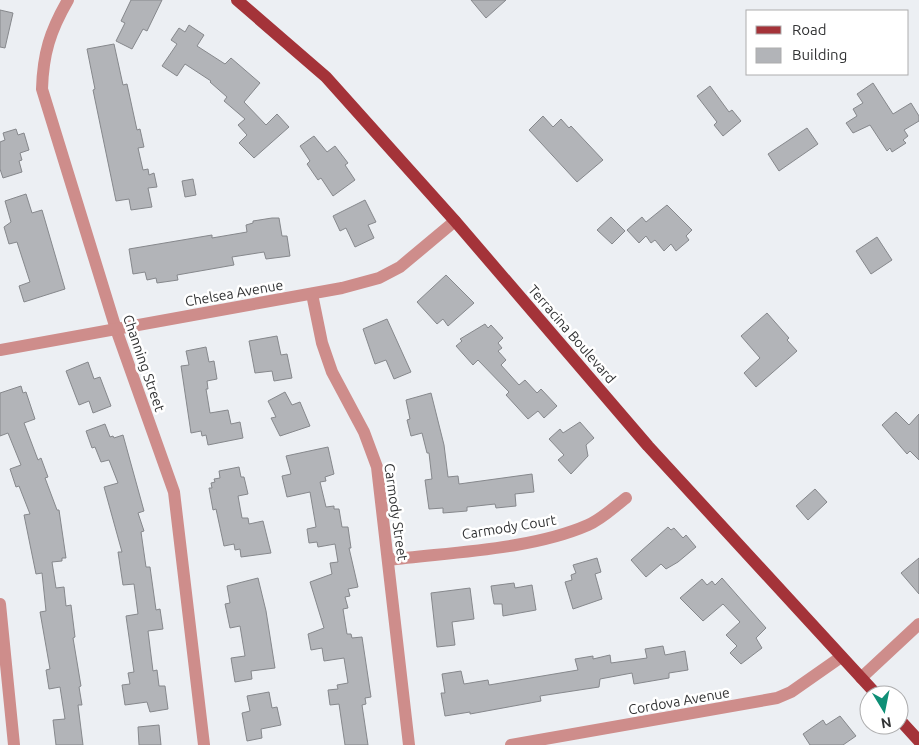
<svg xmlns="http://www.w3.org/2000/svg" width="919" height="745" viewBox="0 0 919 745" font-family="Ubuntu,sans-serif">
	<rect width="100%" height="100%" fill="#eceff3"/>
	<!-- building -->
	<g fill="#b2b4b8" stroke="#86888c">
		<path d="M131,0H162L147,31L143,29L132,49L116,41L125,23L121,21Z"/>
		<path d="M471,0H506L486,18Z"/>
		<path d="M0,10L13,13L5,48L0,47Z"/>
		<path d="M189,25L204,35L197,46L225,64L231,58L260,83L244,102L266,125L277,114L289,127L254,158L239,143L247,135L238,125L245,119L224,101L227,97L210,82L211,81L185,64L177,76L162,66L177,44L171,40L179,28L185,32Z"/>
		<path d="M114,44L123,85L127,84L137,130L140,129L144,147L138,148L143,170L148,169L149,175L154,173L157,187L148,188L152,207L131,210L129,199L116,201L93,90L95,89L87,49Z"/>
		<path d="M873,83L893,114L911,103L919,116V121L904,130L908,136L903,140L906,143L892,152L890,148L887,151L870,125L853,133L846,123L857,116L853,109L863,103L857,94Z"/>
		<path d="M710,86L729,112L732,110L741,121L723,136L714,125L717,122L697,96Z"/>
		<path d="M543,116L553,127L561,119L569,128L571,126L603,160L577,182L529,130Z"/>
		<path d="M807,128L818,144L779,171L768,154Z"/>
		<path d="M16,129L18,135L24,133L29,150L20,153L22,160L19,161L22,172L3,178L0,169V142L5,140L3,133Z"/>
		<path d="M314,136L327,152L335,146L348,163L345,165L355,180L333,196L321,178L318,180L307,164L310,161L300,146Z"/>
		<path d="M193,179L196,195L185,197L182,181Z"/>
		<path d="M26,194L32,213L42,210L65,289L24,302L19,286L30,282L17,242L9,244L4,227L11,222L5,201Z"/>
		<path d="M365,200L376,222L368,225L374,238L355,247L346,228L340,231L333,216Z"/>
		<path d="M667,205L692,230L686,236L689,240L676,251L671,244L664,251L655,240L651,243L646,236L639,243L627,230L642,217L646,222Z"/>
		<path d="M611,217L625,231L612,244L597,230Z"/>
		<path d="M272,218H279L282,236H287L290,256L266,259L264,252L232,257L234,265L177,275L178,280L157,283L156,278L147,280L145,272L133,274L129,249L212,235V238L247,232L246,225L253,223V221Z"/>
		<path d="M877,237L892,260L871,274L856,251Z"/>
		<path d="M446,275L474,303L448,326L443,319L437,324L417,302Z"/>
		<path d="M767,313L789,338L787,340L797,351L756,387L744,373L760,358L741,336Z"/>
		<path d="M387,319L411,372L394,379L386,360L375,364L363,329Z"/>
		<path d="M485,324L488,328L491,325L503,338L498,343L502,348L498,351L506,360L501,365L519,385L525,380L537,393L541,389L557,406L544,418L538,411L528,419L506,395L509,392L478,360L473,365L456,346L462,341L460,339Z"/>
		<path d="M277,336L281,355L287,354L292,378L274,381L272,371L255,373L249,341Z"/>
		<path d="M206,347L209,362L214,361L217,379L207,381L208,389H206L210,413L228,410L231,424L240,422L243,438L208,445L206,435L202,436L201,431L191,433L181,366L189,365L186,351Z"/>
		<path d="M88,362L94,379L100,377L111,406L93,413L89,401L79,405L66,371Z"/>
		<path d="M21,386L23,393L26,392L35,419L24,423L38,460L41,458L48,477L45,478L57,510H59L66,558H62V561L52,562L56,588L64,587L66,606L71,605L75,637L73,638L81,686L79,687L82,705H78L83,745H56L53,720L65,719L60,687L49,689L46,670L50,669L40,612L46,611L42,573L36,574L24,515L30,514L19,486L16,487L10,469L21,465L8,433L0,436V393Z"/>
		<path d="M285,392L292,405L300,402L310,426L280,436L271,418L276,417L268,401Z"/>
		<path d="M431,393L444,445L448,477L458,476L459,484L532,474L534,492L515,494L516,506L496,508L495,504L467,507V511L443,513V508L429,509L425,480L432,479L429,453H427L422,433L411,436L407,420L410,419L406,400Z"/>
		<path d="M896,412L909,425L919,414V460L910,451L907,454L882,425Z"/>
		<path d="M580,422L594,438L586,445L588,456L571,474L558,460L564,455L549,439L560,429L563,433Z"/>
		<path d="M105,424L110,437L113,436L114,438L123,435L144,511L138,513L144,531L141,532L146,567H150L156,610L160,609L163,629L148,631L153,671L157,670L159,686H165L168,709L150,712L147,702L125,705L122,685L130,684L128,673L134,672L126,616L138,614L134,584L123,585L118,552H122L104,487L118,483L109,460L101,462L95,447L92,448L86,431Z"/>
		<path d="M328,447L334,474L325,477L326,481L320,482L326,507L334,506V509H339L342,527H348L351,548H349L358,587L348,589L350,596L345,597L348,608L343,609L347,634H351L352,638L362,637L371,697L365,698L366,704L362,705L368,745H345L339,704L330,705L328,690L338,689L337,685L348,683L344,658L324,661L322,648L311,650L308,634L324,628L310,582L332,574L330,563L338,562L335,544L318,547L317,542L309,543L307,529L316,527L310,492L287,497L282,476L291,474L286,456Z"/>
		<path d="M239,467L241,477H244L248,494L238,496L242,518H248L249,524L263,521L271,553L241,557L240,549L235,550L234,544L224,546L216,509L213,510L209,488H212L211,483L215,482L214,479L220,478L219,471Z"/>
		<path d="M815,489L827,502L808,520L796,506Z"/>
		<path d="M668,527L671,530L674,528L683,538L686,535L696,547L678,562L666,569L661,564L646,577L631,560Z"/>
		<path d="M597,558L601,572L595,574L602,599L573,609L565,582L572,580L571,575L576,573L573,565Z"/>
		<path d="M919,558V594L901,573Z"/>
		<path d="M258,578L266,611L275,668L251,671L252,679L235,682L231,658L245,656L240,626L230,628L225,604L230,603L227,586Z"/>
		<path d="M722,578L766,628L756,638L762,648L741,664L730,653L737,646L726,635L740,622L723,604L703,621L680,598L702,579L707,585L712,581L715,585Z"/>
		<path d="M514,583L515,588L532,585L536,610L503,616L502,604H494L491,586Z"/>
		<path d="M470,588L474,619L452,622L455,645L437,647L431,593Z"/>
		<path d="M663,646L665,655L685,651L688,670L669,673V678L634,684L632,673L600,679L599,687L540,696L541,701L470,714V712L445,716L441,693H445L442,674L461,671L464,684L488,680L489,685L578,670L575,659L593,656V659L610,655L611,663L647,658L645,649Z"/>
		<path d="M269,692L272,708L277,707L281,725L261,729L262,738L247,741L242,713L250,711L247,696Z"/>
		<path d="M840,716L856,736L843,745H810L803,734L823,720L826,725Z"/>
		<path d="M159,725L161,745H139L138,727Z"/>
	</g>
	<g fill="none" stroke-linecap="round" stroke-linejoin="round">
		<!-- minor -->
		<g stroke="#ce8d8b" stroke-width="12">
			<path d="M68,0C50,31 43,54 42,89L116,329L174,492L204,745"/>
			<path d="M312,294L322,343L332,372L364,432L377,467L409,745"/>
			<path d="M0,350L342,288L379,278L400,267L455,221"/>
			<path d="M388,560C451,552 531,550 588,525C602,519 614,507 626,498"/>
			<path d="M0,604L14,745"/>
			<path d="M861,678L919,624"/>
			<path d="M511,745L777,698L791,692L841,657"/>
		</g>
		<!-- major -->
		<g stroke="#a43339" stroke-width="12">
			<path d="M237,0L326,77L455,221L648,446L877,695"/>
			<path d="M899,719L919,741"/>
		</g>
	</g>
	<g text-anchor="middle" stroke-width="5" stroke-linejoin="round" paint-order="stroke">
		<!-- street labels -->
		<g font-size="14" fill="#323334" stroke="#fff">
			<text transform="translate(234 293) rotate(-10)" y="5">Chelsea Avenue</text>
			<text transform="translate(572 334) rotate(49)" y="5">Terracina Boulevard</text>
			<text transform="translate(144 363) rotate(71)" y="5">Channing Street</text>
			<text transform="translate(396 512) rotate(82)" y="5">Carmody Street</text>
			<text transform="translate(509 527) rotate(-9)" y="5">Carmody Court</text>
			<text transform="translate(679 701) rotate(-10)" y="5">Cordova Avenue</text>
		</g>
	</g>
	<!-- legend -->
	<rect x="746" y="10" width="162" height="65" fill="#ffffff" stroke="#adadae"/>
	<rect x="756" y="26" width="25" height="8" fill="#a43339" stroke="#adadae"/>
	<text x="792" y="35" font-size="15" fill="#323334">Road</text>
	<rect x="756" y="48" width="25" height="15" fill="#b2b4b8" stroke="#adadae"/>
	<text x="792" y="60" font-size="15" fill="#323334">Building</text>
	<!-- north arrow -->
	<g transform="translate(884 710) rotate(170)"><circle r="24" fill="#ffffff" stroke="#adadae"/>
	<path d="M0-4L9 19L0 12L-9 19Z" fill="#0e8f76"/>
	<text y="-8" font-size="14" font-weight="bold" text-anchor="middle" fill="#323334">N</text>
	</g>
</svg>
